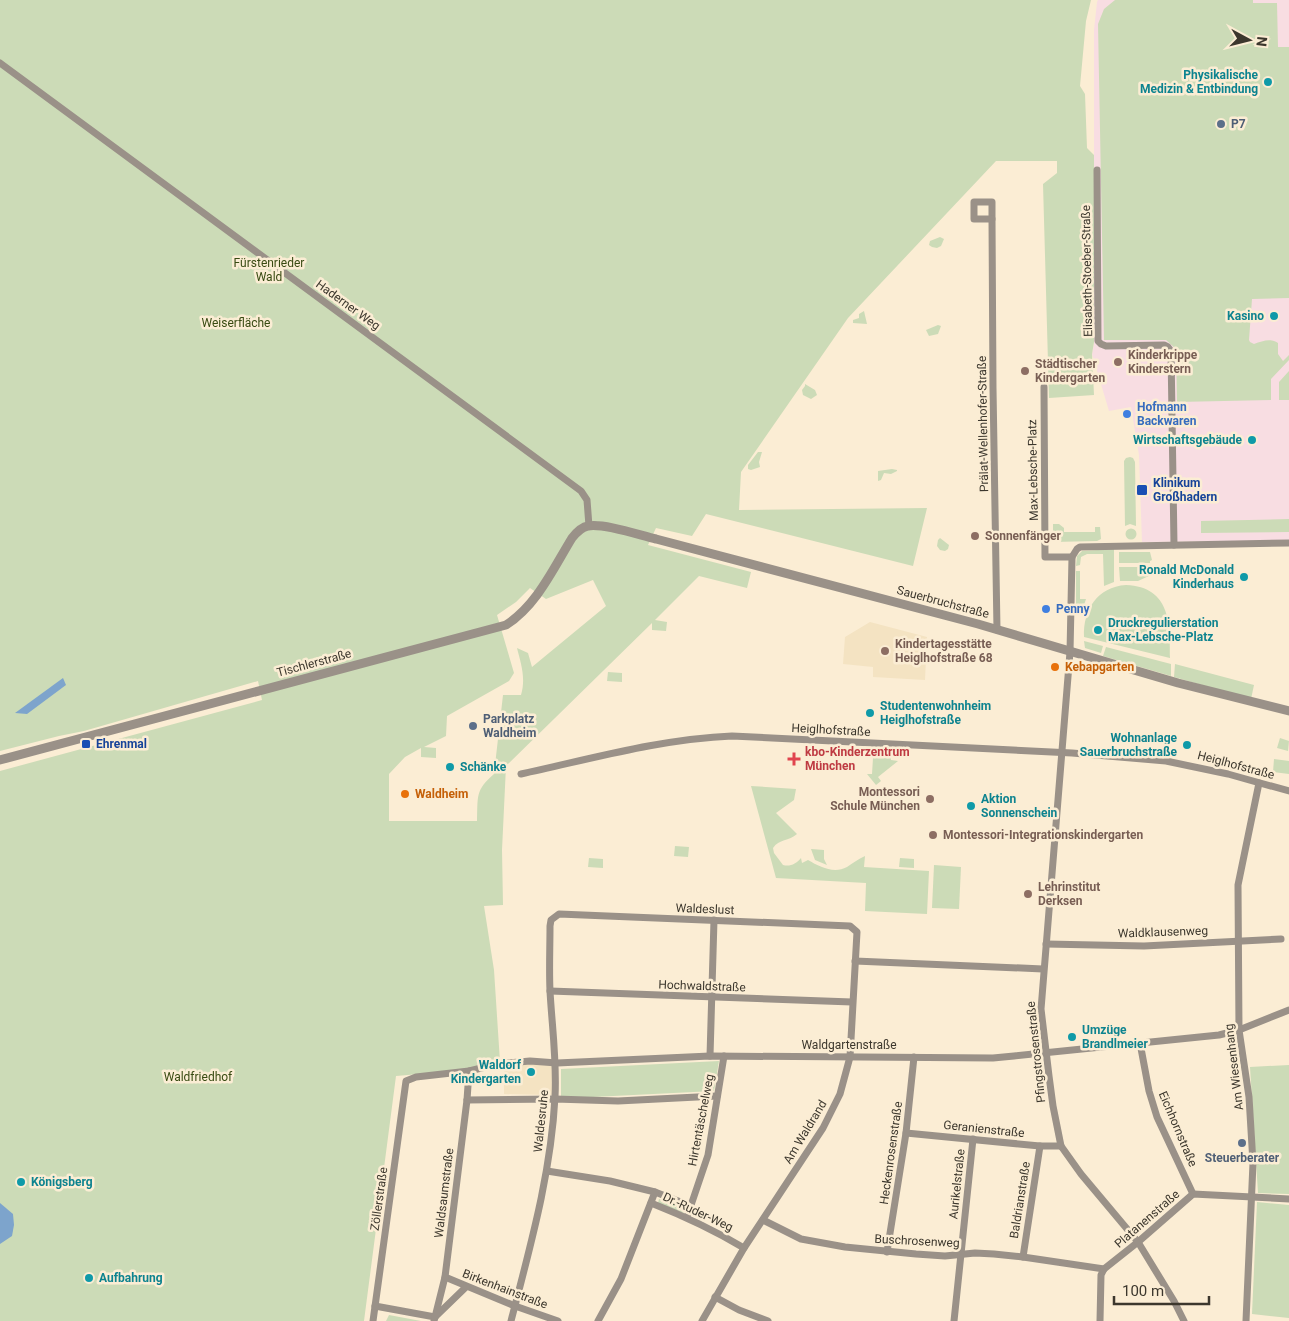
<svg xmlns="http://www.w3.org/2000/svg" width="1289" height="1321" viewBox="0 0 1289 1321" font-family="Roboto,sans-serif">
	<rect width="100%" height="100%" fill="#fbedd4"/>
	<!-- built -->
	<g fill="#f4e3c2">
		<path d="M870,622L927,637L925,680L873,677V667L843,664L845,637Z"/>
		<path d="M529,1063L553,1065L552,1095L504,1094V1065Z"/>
	</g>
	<!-- medical -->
	<path fill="#f8dde2" d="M1098,0H1289V541L1142,542L1139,455L1131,407L1109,411L1092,354L1094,343V30L1097,2Z"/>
	<!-- green -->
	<g fill="#ccdbb7" fill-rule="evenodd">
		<path d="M0,0H1091L1086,21L1080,86L1085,94L1087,148L1094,155V342L1092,354L1094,395L1049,398L1043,184L1057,173V161H996L848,318L741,472L739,510L927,508L913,566L706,514L692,536L656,528L648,545L751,572L747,588L699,576L655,620L667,622L666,631L652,630V623L506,766L502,850L503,905L484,906L494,970L500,1062L467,1070L396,1076L364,1321H0V771L262,700L258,681L84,731L59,736L0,751ZM593,580L606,606L532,667L528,653L517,648C521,664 526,678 521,695H503L494,774C475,790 478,797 477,821H389V774L405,757L421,748V757L436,758V748L424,747L446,736L447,716L509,681L514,673L497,615L516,602L530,588L546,599Z"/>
		<path d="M1115,0H1253V3H1277L1278,47H1289V298L1252,299L1249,340L1250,342L1254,344C1263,341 1270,338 1278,343V354L1283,361L1289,355V360L1271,379V400L1177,402L1176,349L1166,340H1104L1098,24L1104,9Z"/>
		<path d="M940,237L944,239L941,246L937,248L932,247L929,245L930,241Z"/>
		<path d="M864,311L867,324L853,323V320L859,318V314Z"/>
		<path d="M938,325L941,326L938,334L929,336L926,330Z"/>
		<path d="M1289,371V400H1279V382Z"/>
		<path d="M805,384L815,390L817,395L811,399L803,395L802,390L805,386Z"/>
		<path d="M758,452H762L759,462L760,467L751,470L748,469V465Z"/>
		<path d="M1130,457L1133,458L1135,462L1136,526L1130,524L1125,526L1124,461L1126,458Z"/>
		<path d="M892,469L897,470V471L891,474L884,473L881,480L878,481V471Z"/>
		<path d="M1289,519V532L1201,533V521Z"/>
		<path d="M1053,524H1059L1064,528V532H1095V527H1100L1101,539L1097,541L1053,542Z"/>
		<circle cx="1131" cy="534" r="5.5"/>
		<path d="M940,538L949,545L948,549L945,551L940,550L937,546L938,540Z"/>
		<path d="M1114,549V582L1104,586L1103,554H1087L1081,557L1080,565L1076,566L1077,556L1082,551Z"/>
		<path d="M1119,552H1150L1152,560L1150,561V563H1119Z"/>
		<path d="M1119,567H1148L1151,575L1138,581H1120Z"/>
		<path d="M1076,571H1080V599H1086L1083,608L1076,609Z"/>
		<path d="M1126,585C1171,587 1170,624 1170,658L1084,637C1083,610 1097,587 1126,585Z"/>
		<path d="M1084,641L1103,646L1101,653L1085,648Z"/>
		<path d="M1106,647L1171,664V676L1103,656Z"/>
		<path d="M1175,664L1254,685L1251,699L1174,677Z"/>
		<path d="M608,672L622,673V682L607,681Z"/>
		<path d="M1280,738L1289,741L1288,751L1277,748Z"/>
		<path d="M873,751L895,752V754H891V760L898,761L878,777L881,781L876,785L867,774H872L873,758L869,757V754Z"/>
		<path d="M1274,759L1289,761V774L1273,772Z"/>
		<path d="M751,786L796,789L794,800L776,813L797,834C789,841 779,839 773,848L774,853L783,865C790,867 796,864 801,858L802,863L808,860C820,867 834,874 847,867C853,863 858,859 865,856L864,867L929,871L927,914L865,911L866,883L776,878Z"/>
		<path d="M675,846L689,847L688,857L674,856Z"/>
		<path d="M811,849L824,850V859L827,865L815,860Z"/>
		<path d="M589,858L603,859V868L588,867Z"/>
		<path d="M900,858L914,859V868L899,867Z"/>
		<path d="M934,865L961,867L959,909L932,908Z"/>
		<path d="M719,1061L714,1091L573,1098L561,1096V1069Z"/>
		<path d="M1289,1065V1194L1258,1193L1250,1067Z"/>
		<path d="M659,1199L683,1207L685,1212L683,1213L658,1203Z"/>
		<path d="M1257,1202L1289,1205V1318L1252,1314Z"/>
		<path d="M389,1315L421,1321H386Z"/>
	</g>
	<!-- water -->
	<g fill="#7da4cc">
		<path d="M63,678L66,685L27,714L15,713Z"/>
		<path d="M0,1203L13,1214L14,1225L12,1236L0,1244Z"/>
	</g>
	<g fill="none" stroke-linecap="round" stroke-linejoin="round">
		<!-- minor -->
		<g stroke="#9a9188" stroke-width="7">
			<path d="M0,63L581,491L587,500L589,526"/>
			<path d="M1097,170L1098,341L1101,344L1106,346L1164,345L1168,347L1171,351L1174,545"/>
			<rect x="974" y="202" width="18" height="17"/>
			<path d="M992,219L993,388L997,630"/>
			<path d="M1044,387L1045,557H1072"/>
			<path d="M521,774C591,759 660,739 732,736L1072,753L1166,761L1228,774L1289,791"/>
			<path d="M1046,944L1144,946L1281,939"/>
			<path d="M855,961L1043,969"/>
			<path d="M550,991L852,1002"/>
			<path d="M1140,1043L1149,1091L1157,1117L1193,1194"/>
			<path d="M710,1056L714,920"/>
			<path d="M467,1100L555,1099L618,1101L717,1096"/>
			<path d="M906,1133L1040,1146H1061"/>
			<path d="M547,1171L610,1181L655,1192L691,1206"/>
			<path d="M651,1203C684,1216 714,1230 744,1248"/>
			<path d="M687,1217L708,1155L724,1056"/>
			<path d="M763,1220L801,1239L845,1247L916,1254L945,1256L975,1253L994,1254L1023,1257L1104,1269"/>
			<path d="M887,1252L906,1133L914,1057"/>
			<path d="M1023,1257L1040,1146"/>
			<path d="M445,1277L515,1306L558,1321"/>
			<path d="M715,1297L739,1310L768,1321"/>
			<path d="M375,1306L435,1317"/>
			<path d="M435,1317L466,1287"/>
			<path d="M373,1321L406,1081L416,1077L469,1071L498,1064L530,1061L557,1063L710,1056L993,1058L1014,1056L1219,1035L1239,1030L1289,1010"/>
			<path d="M434,1321L445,1277L467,1100L469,1071"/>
			<path d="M511,1321C530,1247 551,1174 555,1097C557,1061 552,1027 550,991C549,969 550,948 550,926L551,920L559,914L850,926L857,932L850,1057L840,1094L823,1128L744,1248L702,1321"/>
			<path d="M598,1321L621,1279L655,1192"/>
			<path d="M954,1321L973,1139"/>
			<path d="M1100,1321L1101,1275L1104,1269L1138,1242L1193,1194L1289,1199"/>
			<path d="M1184,1321L1174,1301L1138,1242L1081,1174L1061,1146L1053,1106L1049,1076L1041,1009L1042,997L1070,652L1072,557L1077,549L1080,547L1289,543"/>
			<path d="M1246,1321L1253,1163L1249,1097L1239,1030L1238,885L1259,783"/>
		</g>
		<!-- tertiary -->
		<path stroke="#9a9188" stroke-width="9" d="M0,760L506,625C537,605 553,569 572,538C576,533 581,527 588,526C604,523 639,535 656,539L978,624L1178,683L1289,711"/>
	</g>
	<!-- markers -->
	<g fill="#0f9aa8" stroke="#fbedd4" stroke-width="2">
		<circle cx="1268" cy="82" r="5"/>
		<circle cx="1274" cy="316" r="5"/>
		<circle cx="1252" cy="440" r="5"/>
		<circle cx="1244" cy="577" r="5"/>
		<circle cx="1098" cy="630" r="5"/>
		<circle cx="870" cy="713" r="5"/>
		<circle cx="1187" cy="745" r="5"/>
		<circle cx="450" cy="767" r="5"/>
		<circle cx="971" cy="806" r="5"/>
		<circle cx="1072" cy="1037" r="5"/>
		<circle cx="531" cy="1072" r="5"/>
		<circle cx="21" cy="1182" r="5"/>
		<circle cx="89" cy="1278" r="5"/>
	</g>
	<g fill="#5c6f8a" stroke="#fbedd4" stroke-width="2">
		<circle cx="1221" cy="124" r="5"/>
		<circle cx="473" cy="726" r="5"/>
		<circle cx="1242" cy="1143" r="5"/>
	</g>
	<g fill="#8d6e63" stroke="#fbedd4" stroke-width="2">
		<circle cx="1118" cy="362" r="5"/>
		<circle cx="1025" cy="371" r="5"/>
		<circle cx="975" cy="536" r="5"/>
		<circle cx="885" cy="651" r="5"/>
		<circle cx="930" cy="799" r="5"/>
		<circle cx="933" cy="835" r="5"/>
		<circle cx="1028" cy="894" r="5"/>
	</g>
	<g fill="#3f7fe0" stroke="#fbedd4" stroke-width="2">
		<circle cx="1127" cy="414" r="5"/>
		<circle cx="1046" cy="609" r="5"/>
	</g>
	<g fill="#1a4fb4" stroke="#fbedd4" stroke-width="2">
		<rect x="1136" y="484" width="12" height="12" rx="2.5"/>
		<rect x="81" y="739" width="10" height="10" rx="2.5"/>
	</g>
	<g fill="#e8710a" stroke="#fbedd4" stroke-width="2">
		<circle cx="1055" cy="667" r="5"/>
		<circle cx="405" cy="794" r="5"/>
	</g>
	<path fill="#e0444e" stroke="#fbedd4" stroke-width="2" d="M791.5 751.5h5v5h5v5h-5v5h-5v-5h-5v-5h5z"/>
	<g text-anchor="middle" stroke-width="5" stroke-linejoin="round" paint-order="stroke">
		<!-- culture labels -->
		<g font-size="12" font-weight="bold" fill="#0d838f" stroke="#fbedd4" text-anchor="start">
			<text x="1258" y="79" text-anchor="end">Physikalische<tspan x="1258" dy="14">Medizin &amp; Entbindung</tspan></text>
			<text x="1264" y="320" text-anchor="end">Kasino</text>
			<text x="1242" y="444" text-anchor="end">Wirtschaftsgebäude</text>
			<text x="1234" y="574" text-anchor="end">Ronald McDonald<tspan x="1234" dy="14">Kinderhaus</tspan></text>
			<text x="1108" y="627">Druckregulierstation<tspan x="1108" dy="14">Max-Lebsche-Platz</tspan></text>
			<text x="880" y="710">Studentenwohnheim<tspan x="880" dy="14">Heiglhofstraße</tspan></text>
			<text x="1177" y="742" text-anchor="end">Wohnanlage<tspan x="1177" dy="14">Sauerbruchstraße</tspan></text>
			<text x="460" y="771">Schänke</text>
			<text x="981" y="803">Aktion<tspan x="981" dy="14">Sonnenschein</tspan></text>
			<text x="1082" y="1034">Umzüge<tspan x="1082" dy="14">Brandlmeier</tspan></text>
			<text x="521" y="1069" text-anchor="end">Waldorf<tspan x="521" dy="14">Kindergarten</tspan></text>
			<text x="31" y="1186">Königsberg</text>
			<text x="99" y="1282">Aufbahrung</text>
		</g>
		<!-- service labels -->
		<g font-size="12" font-weight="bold" fill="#4e5e75" stroke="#fbedd4" text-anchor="start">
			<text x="1231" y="128">P7</text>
			<text x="483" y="723">Parkplatz<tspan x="483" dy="14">Waldheim</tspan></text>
			<text x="1242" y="1162" text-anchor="middle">Steuerberater</text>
		</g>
		<!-- park labels -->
		<g font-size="12" fill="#384a12" stroke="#fbedd4">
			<text x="269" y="267">Fürstenrieder<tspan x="269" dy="14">Wald</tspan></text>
			<text x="236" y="327">Weiserfläche</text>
			<text x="198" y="1081">Waldfriedhof</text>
		</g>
		<!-- street labels -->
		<g font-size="12" fill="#3c372d" stroke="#fbedd4">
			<text transform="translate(1087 271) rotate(-91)" y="4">Elisabeth-Stoeber-Straße</text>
			<text transform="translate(348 305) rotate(36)" y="4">Haderner Weg</text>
			<text transform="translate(983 424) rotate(-91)" y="4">Prälat-Wellenhofer-Straße</text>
			<text transform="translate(1033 470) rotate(-91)" y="4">Max-Lebsche-Platz</text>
			<text transform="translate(943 602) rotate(15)" y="4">Sauerbruchstraße</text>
			<text transform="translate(314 663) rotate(-15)" y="4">Tischlerstraße</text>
			<text transform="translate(831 730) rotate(3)" y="4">Heiglhofstraße</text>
			<text transform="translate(1236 765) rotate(15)" y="4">Heiglhofstraße</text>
			<text transform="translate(705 909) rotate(2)" y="4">Waldeslust</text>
			<text transform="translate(1163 932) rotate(-2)" y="4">Waldklausenweg</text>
			<text transform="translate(702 986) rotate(2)" y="4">Hochwaldstraße</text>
			<text x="849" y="1049">Waldgartenstraße</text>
			<text transform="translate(1036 1052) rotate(-96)" y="4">Pfingstrosenstraße</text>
			<text transform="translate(1234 1067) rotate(-97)" y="4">Am Wiesenhang</text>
			<text transform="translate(701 1120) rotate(-79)" y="4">Hirtentäschelweg</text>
			<text transform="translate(541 1121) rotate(-84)" y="4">Waldesruhe</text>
			<text transform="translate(984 1129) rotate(6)" y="4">Geranienstraße</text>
			<text transform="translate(1178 1129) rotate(67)" y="4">Eichhornstraße</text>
			<text transform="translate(805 1132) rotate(-59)" y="4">Am Waldrand</text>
			<text transform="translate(891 1153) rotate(-82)" y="4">Heckenrosenstraße</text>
			<text transform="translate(957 1184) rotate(-84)" y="4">Aurikelstraße</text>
			<text transform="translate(444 1193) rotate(-83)" y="4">Waldsaumstraße</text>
			<text transform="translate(379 1199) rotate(-82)" y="4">Zöllerstraße</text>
			<text transform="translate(1020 1200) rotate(-81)" y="4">Baldrianstraße</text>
			<text transform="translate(698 1212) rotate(25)" y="4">Dr.-Ruder-Weg</text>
			<text transform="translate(1147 1219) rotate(-41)" y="4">Platanenstraße</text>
			<text transform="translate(917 1241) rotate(3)" y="4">Buschrosenweg</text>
			<text transform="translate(505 1289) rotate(21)" y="4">Birkenhainstraße</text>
		</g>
		<!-- education labels -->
		<g font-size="12" font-weight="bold" fill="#785e54" stroke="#fbedd4" text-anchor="start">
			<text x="1128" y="359">Kinderkrippe<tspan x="1128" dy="14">Kinderstern</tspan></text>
			<text x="1035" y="368">Städtischer<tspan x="1035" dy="14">Kindergarten</tspan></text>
			<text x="985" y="540">Sonnenfänger</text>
			<text x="895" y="648">Kindertagesstätte<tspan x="895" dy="14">Heiglhofstraße 68</tspan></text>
			<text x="920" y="796" text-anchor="end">Montessori<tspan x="920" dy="14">Schule München</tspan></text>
			<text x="943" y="839">Montessori-Integrationskindergarten</text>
			<text x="1038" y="891">Lehrinstitut<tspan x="1038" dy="14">Derksen</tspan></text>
		</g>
		<!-- shop labels -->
		<g font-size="12" font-weight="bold" fill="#366cbe" stroke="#fbedd4" text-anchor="start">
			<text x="1137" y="411">Hofmann<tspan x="1137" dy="14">Backwaren</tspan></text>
			<text x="1056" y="613">Penny</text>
		</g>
		<!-- transit labels -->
		<g font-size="12" font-weight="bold" fill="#164399" stroke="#fbedd4" text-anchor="start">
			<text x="1153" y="487">Klinikum<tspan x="1153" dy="14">Großhadern</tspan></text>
			<text x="96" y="748">Ehrenmal</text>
		</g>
		<!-- food labels -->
		<g font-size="12" font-weight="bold" fill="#c56008" stroke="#fbedd4" text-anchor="start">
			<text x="1065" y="671">Kebapgarten</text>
			<text x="415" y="798">Waldheim</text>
		</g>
		<!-- health labels -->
		<g font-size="12" font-weight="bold" fill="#be3a42" stroke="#fbedd4" text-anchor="start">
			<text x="805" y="756">kbo-Kinderzentrum<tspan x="805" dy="14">München</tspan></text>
		</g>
	</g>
	<!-- north arrow -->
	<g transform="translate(1249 40) rotate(97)" stroke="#fbedd4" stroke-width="4" paint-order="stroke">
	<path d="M0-4L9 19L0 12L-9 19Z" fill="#3c372d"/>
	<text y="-8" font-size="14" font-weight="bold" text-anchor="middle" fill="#3c372d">N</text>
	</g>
	<!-- scale -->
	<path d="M1114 1296v8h95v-8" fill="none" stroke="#3c372d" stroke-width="2.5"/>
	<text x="1122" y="1296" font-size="15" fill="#3c372d" stroke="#fbedd4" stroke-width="4" paint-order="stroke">100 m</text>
</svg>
